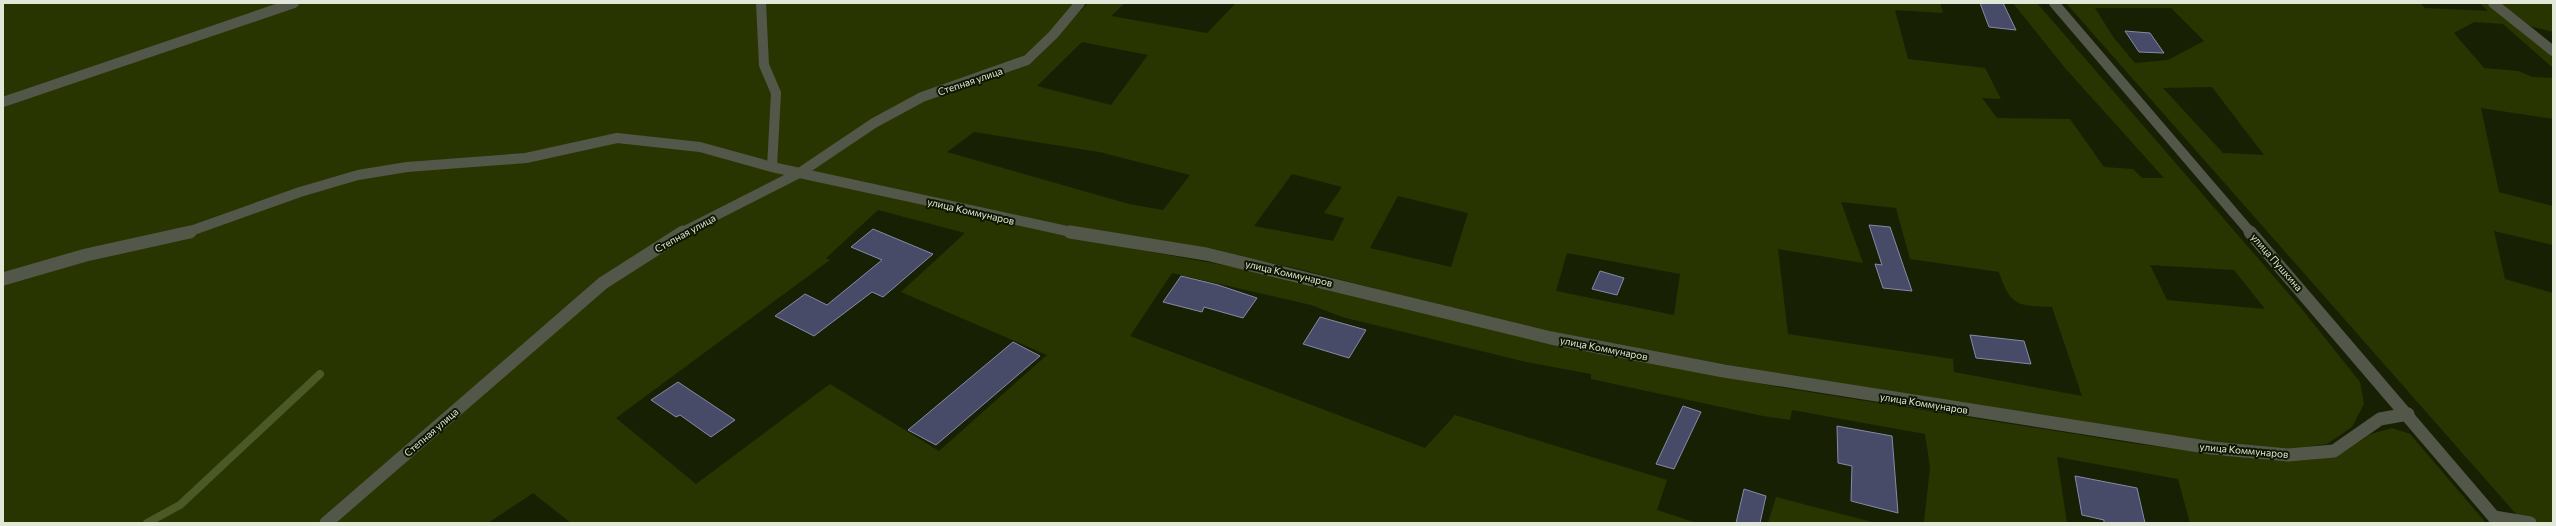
<svg xmlns="http://www.w3.org/2000/svg" width="2556" height="526" viewBox="0 0 2556 526" font-family="Commissioner,sans-serif">
	<rect width="100%" height="100%" fill="#182004"/>
	<!-- green -->
	<g fill="#283500" fill-rule="evenodd">
		<path d="M3,3H1075L1034,61L1088,3H1125L1111,16L1207,33L1236,3H1940L1943,13L1895,10L1908,59L1985,68L2001,99L1982,98L1997,118L2070,119L2104,167L2133,169L2142,178H2164L2065,68L2013,3H2037L2301,308L2360,382L2364,404L2352,427L2327,444L2283,450L2210,442L1903,396L1549,333L1295,268L1205,249L892,198L1092,241L1266,273L1539,340L1778,387L2137,444L2279,461L2337,456L2371,434L2392,428L2410,434L2486,523H2190L2178,479L2057,457L2067,523H1924L1930,467L1925,434L1792,410L1790,420L1763,416L1591,379V374L1526,362L1342,317L1311,305L1172,273L1130,336L1425,448L1455,415L1667,480L1657,510L1697,523H571L533,493L488,523H3ZM1082,42L1148,55L1111,105L1037,86ZM974,132L1099,152L1190,175L1163,210L1129,204L947,152ZM1292,174L1342,187L1324,213L1344,218L1333,241L1254,226ZM1398,196L1468,213L1451,267L1370,248ZM1841,202L1896,208L1910,259L1999,272C2010,306 2018,306 2052,307L2082,396L1954,372L1953,359L1788,334L1778,249L1863,263ZM878,210L965,233L901,292L1047,355L939,451L830,384L696,484L616,418L830,260L826,258ZM1567,253L1680,274L1674,315L1556,291ZM2150,265L2234,270L2265,309L2167,300Z"/>
		<path d="M2066,3H2420L2425,8L2488,11L2480,3H2489L2553,56V68L2503,24L2474,22L2454,33L2484,68L2518,71L2533,77L2553,78V119L2481,108L2499,192L2553,206V245L2494,231L2505,279L2553,293V523H2524ZM2095,8H2171L2204,41L2168,60L2135,63L2114,38ZM2212,87L2264,155L2223,153L2163,88Z"/>
		<path d="M2501,3H2553V32L2530,26Z"/>
		<path d="M1776,497L1876,523H1768Z"/>
	</g>
	<g fill="none" stroke-linecap="round" stroke-linejoin="round">
		<!-- stream -->
		<path stroke="#4a5926" stroke-width="8" d="M147,523L180,505L320,374"/>
	</g>
	<!-- building -->
	<g fill="#484b67" stroke="#868aa9">
		<path d="M1980,3H2003L2016,30L1989,27Z"/>
		<path d="M2125,31L2150,33L2164,53L2139,52Z"/>
		<path d="M1869,225L1890,227L1912,291L1883,288L1875,264L1882,265Z"/>
		<path d="M873,229L933,254L883,297L872,292L814,336L775,316L805,294L827,305L882,260L851,247Z"/>
		<path d="M1600,271L1624,278L1617,295L1592,289Z"/>
		<path d="M1181,276L1218,285L1257,298L1243,318L1204,307L1202,312L1163,302Z"/>
		<path d="M1320,317L1366,330L1349,358L1303,344Z"/>
		<path d="M1970,335L2024,341L2031,364L1976,358Z"/>
		<path d="M1013,342L1040,356L936,445L908,430Z"/>
		<path d="M678,382L735,420L711,437L680,415L676,417L651,400Z"/>
		<path d="M1683,406L1701,412L1674,469L1656,464Z"/>
		<path d="M1837,426L1892,436L1898,513L1851,501L1852,466L1838,463Z"/>
		<path d="M2075,476L2137,488L2145,523H2104V520L2082,515Z"/>
		<path d="M1744,489L1766,496L1760,523H1736Z"/>
	</g>
	<g fill="none" stroke-linecap="round" stroke-linejoin="round">
		<!-- minor-far1 -->
		<g stroke="#52574a" stroke-width="10">
			<path d="M761,3L764,65L776,93L772,167"/>
			<path d="M2054,3L2251,233"/>
			<path d="M2493,3L2553,51"/>
			<path d="M3,102L294,3"/>
			<path d="M185,233L300,192L358,175L407,167L526,158L617,138L700,147L772,167L1076,233"/>
			<path d="M681,233L801,172L874,123L922,97L1027,60L1053,35L1080,3"/>
		</g>
		<!-- minor -->
		<g stroke="#52574a" stroke-width="13">
			<path d="M1070,232L1206,254L1551,338L1724,371L2212,448L2288,455L2334,451L2380,419L2408,414"/>
			<path d="M2250,232L2499,523"/>
			<path d="M3,279L86,255L190,232"/>
			<path d="M2494,517L2530,523"/>
			<path d="M326,523L603,283L683,232"/>
		</g>
	</g>
	<g text-anchor="middle" stroke-width="4" stroke-linejoin="round" paint-order="stroke">
		<!-- street labels -->
		<g font-size="10" fill="#e2e8d7" stroke="#0f1600">
			<text transform="translate(970 81) rotate(-19)" y="4">Степная улица</text>
			<text transform="translate(971 211) rotate(13)" y="4">улица Коммунаров</text>
			<text transform="translate(685 233) rotate(-29)" y="4">Степная улица</text>
			<text transform="translate(2277 262) rotate(49)" y="4">улица Пушкина</text>
			<text transform="translate(1289 273) rotate(13)" y="4">улица Коммунаров</text>
			<text transform="translate(1604 348) rotate(11)" y="4">улица Коммунаров</text>
			<text transform="translate(1924 403) rotate(9)" y="4">улица Коммунаров</text>
			<text transform="translate(431 432) rotate(-41)" y="4">Степная улица</text>
			<text transform="translate(2244 450) rotate(5)" y="4">улица Коммунаров</text>
		</g>
	</g>
	<!-- border -->
	<rect width="2556" height="526" fill="none" stroke="#e2e8d7" stroke-width="8"/>
</svg>
